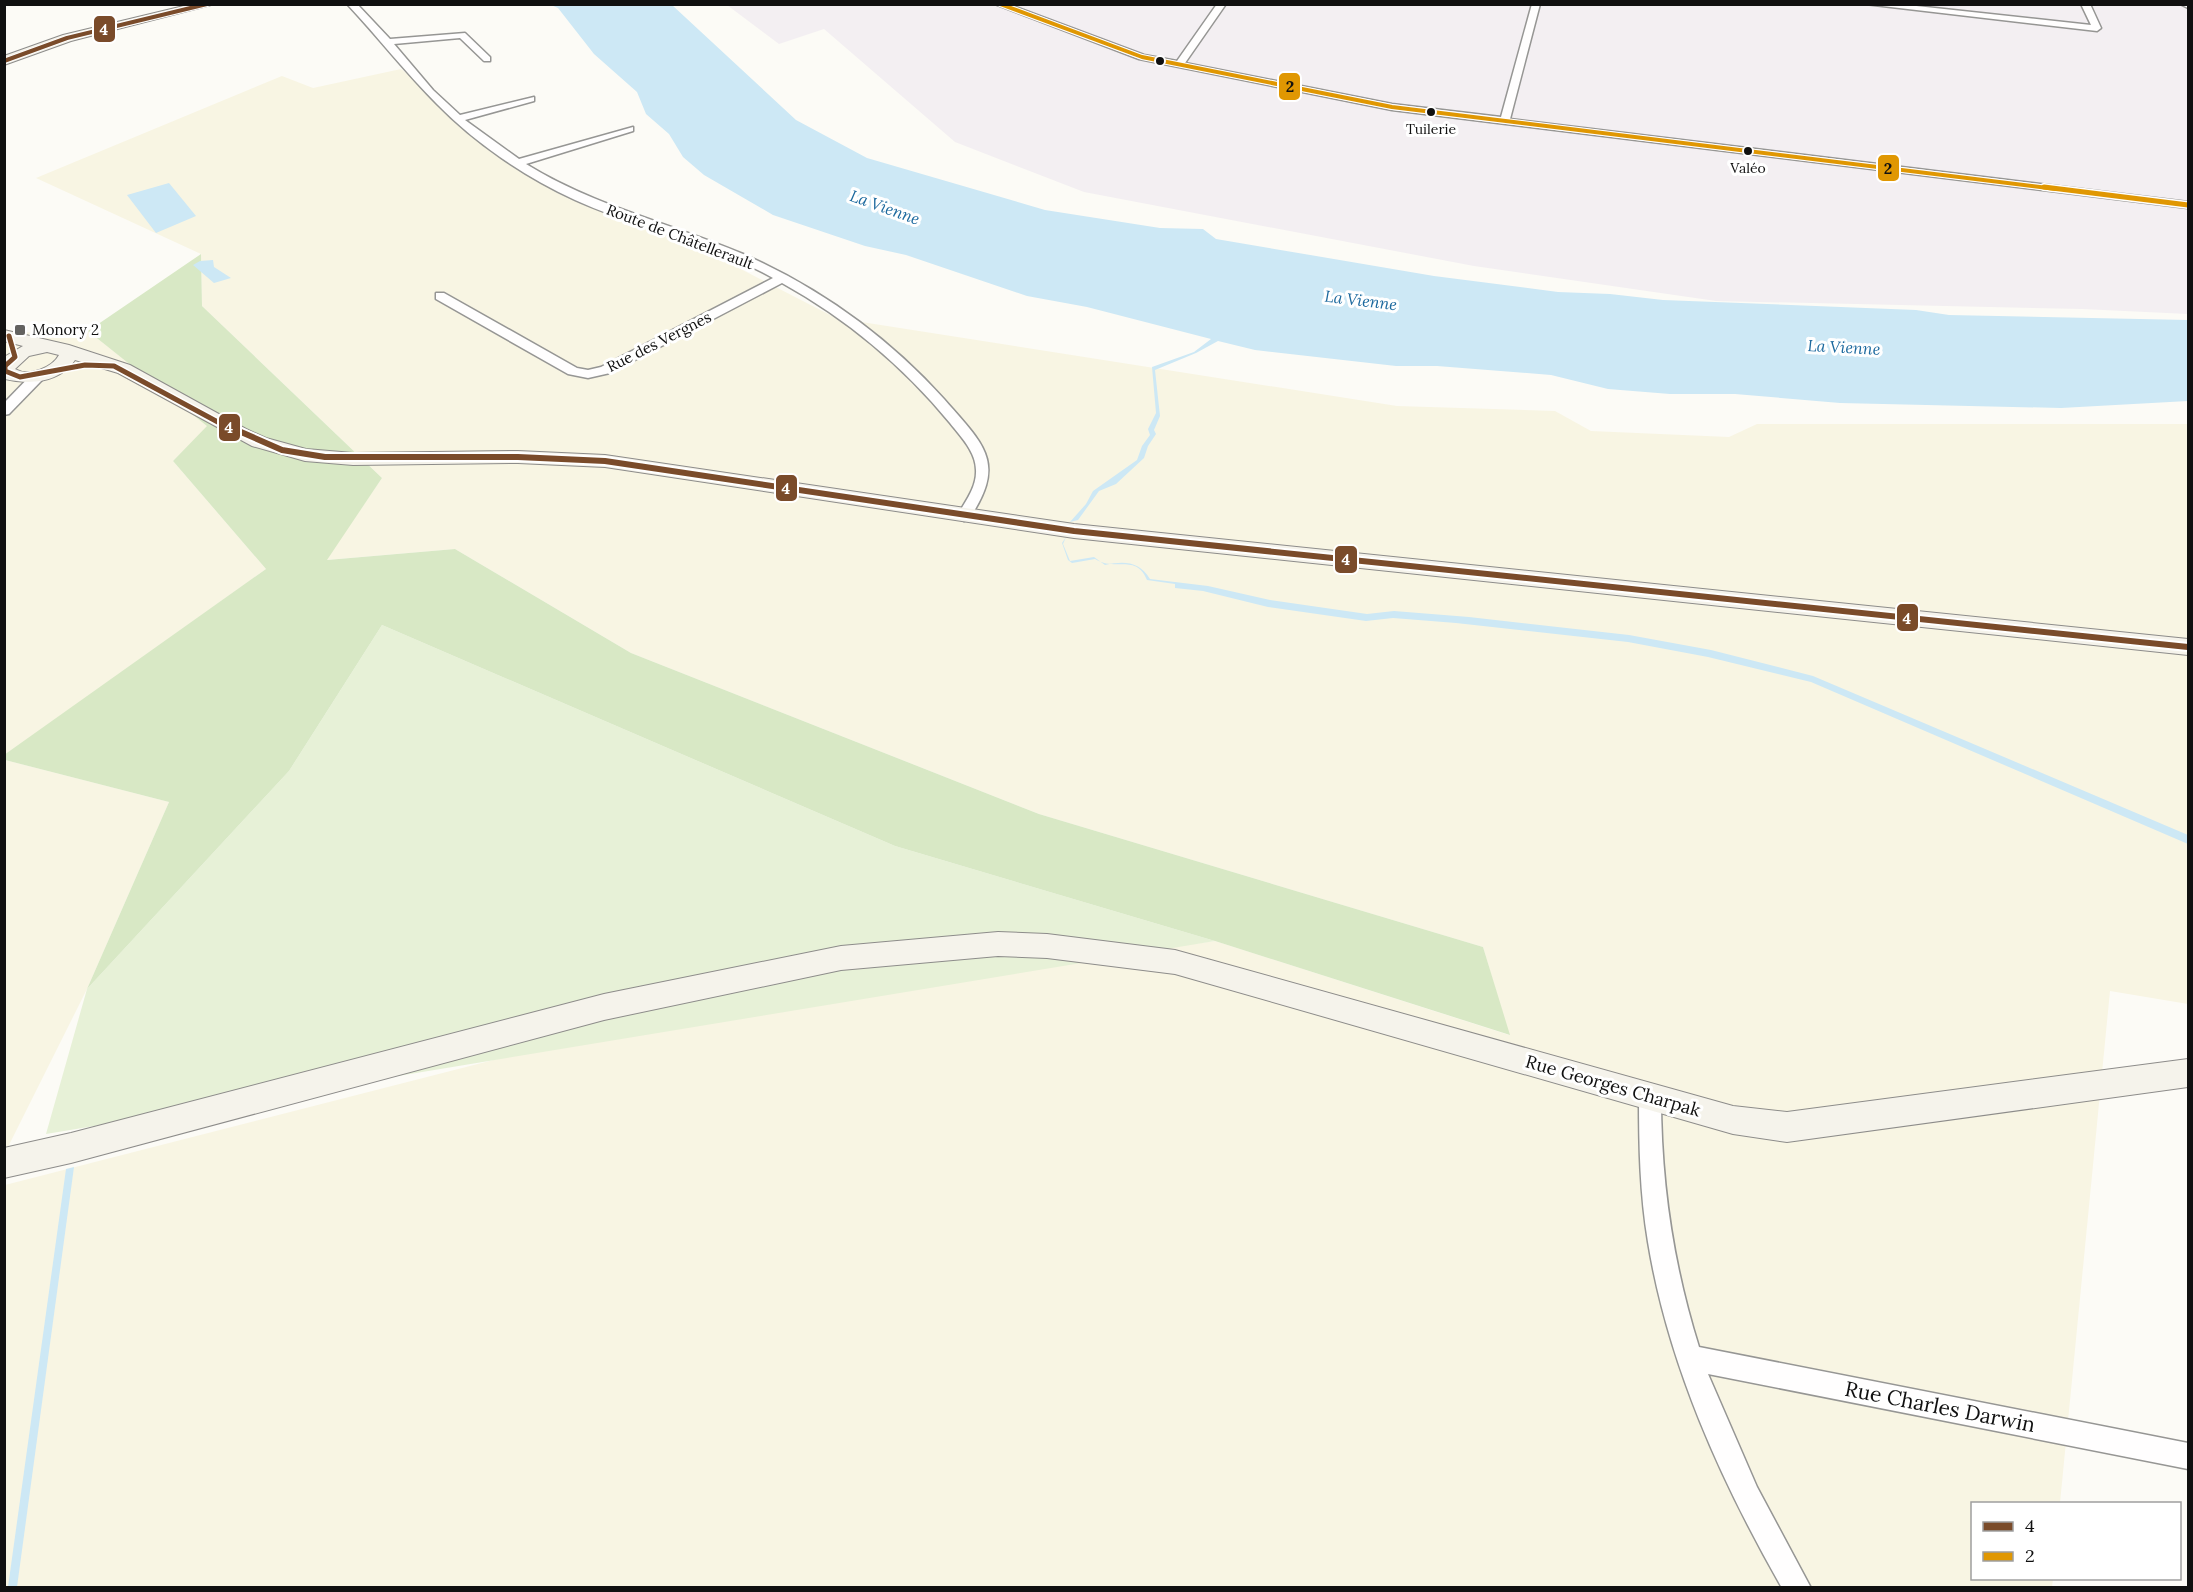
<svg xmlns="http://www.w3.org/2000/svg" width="2193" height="1592" viewBox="0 0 2193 1592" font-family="Lora,serif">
	<rect width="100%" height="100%" fill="#fcfbf6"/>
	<!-- industrial -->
	<path fill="#f3eff2" d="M727,5H2188V314L2082,309L1716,301L1474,266L1084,192L955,142L824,29L779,44Z"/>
	<!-- farmland -->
	<g fill="#f8f5e3">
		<path d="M401,69L557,193L696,246L836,318L1397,406L1555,411L1591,431L1729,437L1757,424H2188V1004L2110,991L2060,1503L1972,1504V1578L2053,1579L2052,1587L5,1588V1185L662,1017L1215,941L1509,1035L1483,947L1039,814L631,653L455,549L326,560L382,478L202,306L201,254L36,178L282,76L313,88Z"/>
		<path d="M88,331L208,426L173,461L266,569L5,755L4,333Z"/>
		<path d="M5,760L169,802L87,989L5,1153Z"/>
	</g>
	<!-- green -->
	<path fill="#e7f1d7" d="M382,625L895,846L1215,941L46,1134L87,989L289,771Z"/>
	<!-- forest -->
	<path fill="#d8e8c5" d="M201,254L202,306L382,478L327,560L455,549L631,653L1039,814L1483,947L1510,1035L1215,941L895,846L382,625L289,771L87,989L169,802L5,760L4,755L266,569L173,461L207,426L88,331Z"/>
	<!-- water -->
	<g fill="#cde8f5">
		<path d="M551,5H672L796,120L867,158L1045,210L1160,228L1203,229L1216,239L1434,276L1558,292L1610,294L1663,300L1916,310L1949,315L2188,320V401L2061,408L1840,403L1735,394H1670L1608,389L1551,375L1437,366H1396L1255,350L1218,341L1196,353L1155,370L1160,416L1154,430L1156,434L1148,446L1144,458L1116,484L1099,491L1078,520L1070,522L1086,504L1093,491L1137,460L1142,446L1150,435L1148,429L1156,413L1152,367L1194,352L1211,339L1087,307L1027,296L906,255L865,246L773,215L704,175L683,157L669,134L646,114L637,92L594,54L558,8Z"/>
		<path d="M169,183L196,216L156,233L127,195Z"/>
		<path d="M213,260L214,267L231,278L214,283L193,265L200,261Z"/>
		<path d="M1066,537L1063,544L1070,561L1094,557L1105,565C1124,561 1139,561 1150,579L1208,586L1270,600L1367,614L1394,611L1469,617L1629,635L1711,650L1813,676L2188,835V844L1811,682L1708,657L1628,642L1456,623L1393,618L1366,621L1268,607L1203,591L1175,588V584L1147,580C1136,553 1115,572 1095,559L1072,563L1068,560L1062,543Z"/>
		<path d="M74,1167L17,1587H8L66,1169Z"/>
	</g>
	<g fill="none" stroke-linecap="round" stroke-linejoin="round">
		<defs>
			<g id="street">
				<path d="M347,4H357L390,39L465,33L490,57V61H484L460,38L394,44L433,90L460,115L534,97V101L465,120L519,159L633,127V131L526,164C594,206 670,223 743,254C820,288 888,337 944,399C984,445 1007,462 969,519L964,521L957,516C965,502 977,487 976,470C976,452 961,437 950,423C903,366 847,319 782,283L610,373L588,378L568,374L436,299V293H444L577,368L588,370L601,367L773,278C711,243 639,229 575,200C525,177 475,143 437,104C404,71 379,38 347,4Z"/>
				<path d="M995,4H1008L1144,55L1177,61L1217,4H1226L1185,63L1392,104L1501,117L1532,4H1540L1510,119L2188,202V208L1392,110L1139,59Z"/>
				<path d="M1865,4H1898L2091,25L2081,4H2090L2101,28L2097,31Z"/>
				<path d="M2180,4H2188V8Z"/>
				<path d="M39,371L44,372V378L9,414L4,415V403L34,372Z"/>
				<path d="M1650,1087L1658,1090L1661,1097C1661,1183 1673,1264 1699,1347L2188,1443V1469L1708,1374L1757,1487L1811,1588H1782C1721,1481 1668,1364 1648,1242C1640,1194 1639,1146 1639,1097L1642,1090Z"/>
			</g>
			<g id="secondary">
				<path d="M192,4H215L71,41L4,65V56L63,35Z"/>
				<path d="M4,330L69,345L130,365L246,429L266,438L306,449L353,453L518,451L605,455L1074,524L2188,639V655L1074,538L605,467L518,463L353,465L305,461L252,446L118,373L75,360C59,383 30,385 5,379L4,357L23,346L4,341ZM47,352L59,355C52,368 29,377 15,369L29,356Z"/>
				<path d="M998,932L1047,934L1175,950L1733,1106L1787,1112L2188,1059V1087L1787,1142L1733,1134L1175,974L1047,958L998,956L841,970L604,1020L71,1163L4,1178V1148L71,1133L604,994L841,946Z"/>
			</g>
		</defs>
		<!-- street casing -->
		<use href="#street" stroke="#969694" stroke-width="3"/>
		<!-- secondary casing -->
		<use href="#secondary" stroke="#8d8c8a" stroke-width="2"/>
		<!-- street -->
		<use href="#street" fill="#fffefe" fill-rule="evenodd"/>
		<!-- secondary -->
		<use href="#secondary" fill="#f5f3eb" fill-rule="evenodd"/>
		<defs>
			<path id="bus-1-far2" d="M4,61L67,38L207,4"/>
			<path id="bus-1-far1" d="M9,336L15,357L5,366V371L20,377L85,365L114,366L227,427"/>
			<path id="bus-1" d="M225,425L282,450L325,457H518L605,461L1074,531L2188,647"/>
			<path id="bus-2-far1" d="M1000,4L1142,57L1392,107L2056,189"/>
			<path id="bus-2" d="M2044,187L2188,205"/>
		</defs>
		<!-- bus-1-far2 casing -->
		<use href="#bus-1-far2" stroke="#fff" stroke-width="6"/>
		<!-- bus-1-far1 casing -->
		<use href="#bus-1-far1" stroke="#fff" stroke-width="8"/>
		<!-- bus-1 casing -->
		<use href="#bus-1" stroke="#fff" stroke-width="10"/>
		<!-- bus-2-far1 casing -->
		<use href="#bus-2-far1" stroke="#fff" stroke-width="6"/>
		<!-- bus-2 casing -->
		<use href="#bus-2" stroke="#fff" stroke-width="8"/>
		<!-- bus-1-far2 -->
		<use href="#bus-1-far2" stroke="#7a4b2a" stroke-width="4"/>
		<!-- bus-1-far1 -->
		<use href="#bus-1-far1" stroke="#7a4b2a" stroke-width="5"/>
		<!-- bus-1 -->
		<use href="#bus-1" stroke="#7a4b2a" stroke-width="6"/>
		<!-- bus-2-far1 -->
		<use href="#bus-2-far1" stroke="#e09702" stroke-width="4"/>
		<!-- bus-2 -->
		<use href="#bus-2" stroke="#e09702" stroke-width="5"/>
	</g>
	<!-- markers -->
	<g fill="#101010" stroke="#fff" stroke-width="2">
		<circle cx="1160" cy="61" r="5"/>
		<circle cx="1431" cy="112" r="5"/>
		<circle cx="1748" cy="151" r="5"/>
	</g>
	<rect fill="#636260" stroke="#fff" stroke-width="2" x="14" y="324" width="12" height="12" rx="3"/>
	<g text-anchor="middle" stroke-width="6" stroke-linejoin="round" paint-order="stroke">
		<!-- far-bus labels -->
		<g font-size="14" fill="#101010" stroke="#fff">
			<text x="1431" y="134">Tuilerie</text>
			<text x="1748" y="173">Valéo</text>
		</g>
		<!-- far-street labels -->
		<g font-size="15" fill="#101010" stroke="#fff">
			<text transform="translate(680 237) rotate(21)" y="5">Route de Châtellerault</text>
			<text transform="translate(659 342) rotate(-27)" y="5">Rue des Vergnes</text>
		</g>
		<!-- far-poi labels -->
		<g font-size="15" fill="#101010" stroke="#fff" text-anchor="start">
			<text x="32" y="335">Monory 2</text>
		</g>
		<!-- far-water labels -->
		<g font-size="16" font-style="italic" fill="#1c699e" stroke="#fff">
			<text transform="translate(885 207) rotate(20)" y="6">La Vienne</text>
			<text transform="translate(1361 300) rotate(7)" y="6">La Vienne</text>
			<text transform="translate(1844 347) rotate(3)" y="6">La Vienne</text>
		</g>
		<!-- street labels -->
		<g font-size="18" fill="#101010" stroke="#fff">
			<text transform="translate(1613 1086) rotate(16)" y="6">Rue Georges Charpak</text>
		</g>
		<!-- near-street labels -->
		<g font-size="21" fill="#101010" stroke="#fff">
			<text transform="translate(1940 1407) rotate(11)" y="7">Rue Charles Darwin</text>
		</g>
	</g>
	<g stroke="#fff" stroke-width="2">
		<rect x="93" y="15" width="23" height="28" rx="6" fill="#7a4b2a"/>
		<rect x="1278" y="72" width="23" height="29" rx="6" fill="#e09702"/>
		<rect x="1877" y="154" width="23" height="28" rx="6" fill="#e09702"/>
		<rect x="218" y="413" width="23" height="29" rx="6" fill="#7a4b2a"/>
		<rect x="775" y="474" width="23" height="28" rx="6" fill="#7a4b2a"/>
		<rect x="1334" y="545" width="24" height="29" rx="6" fill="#7a4b2a"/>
		<rect x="1896" y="603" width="23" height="29" rx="6" fill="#7a4b2a"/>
	</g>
	<g font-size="16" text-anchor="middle" font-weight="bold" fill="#fff">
		<text x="104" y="35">4</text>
		<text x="229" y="433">4</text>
		<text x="786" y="494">4</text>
		<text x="1346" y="565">4</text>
		<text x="1907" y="624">4</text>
	</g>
	<g font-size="16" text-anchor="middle" font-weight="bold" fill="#111">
		<text x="1290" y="92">2</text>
		<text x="1888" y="174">2</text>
	</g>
	<!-- border -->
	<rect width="2193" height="1592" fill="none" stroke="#101010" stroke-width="12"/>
	<!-- legend -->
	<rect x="1971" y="1502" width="210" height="78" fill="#ffffff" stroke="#9f9f9f" stroke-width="1.5"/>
	<rect x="1983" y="1522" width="30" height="9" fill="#7a4b2a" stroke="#9f9f9f" stroke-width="1.5"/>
	<text x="2025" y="1532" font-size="18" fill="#101010">4</text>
	<rect x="1983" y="1552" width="30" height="9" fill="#e09702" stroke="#9f9f9f" stroke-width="1.5"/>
	<text x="2025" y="1562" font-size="18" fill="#101010">2</text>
</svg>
